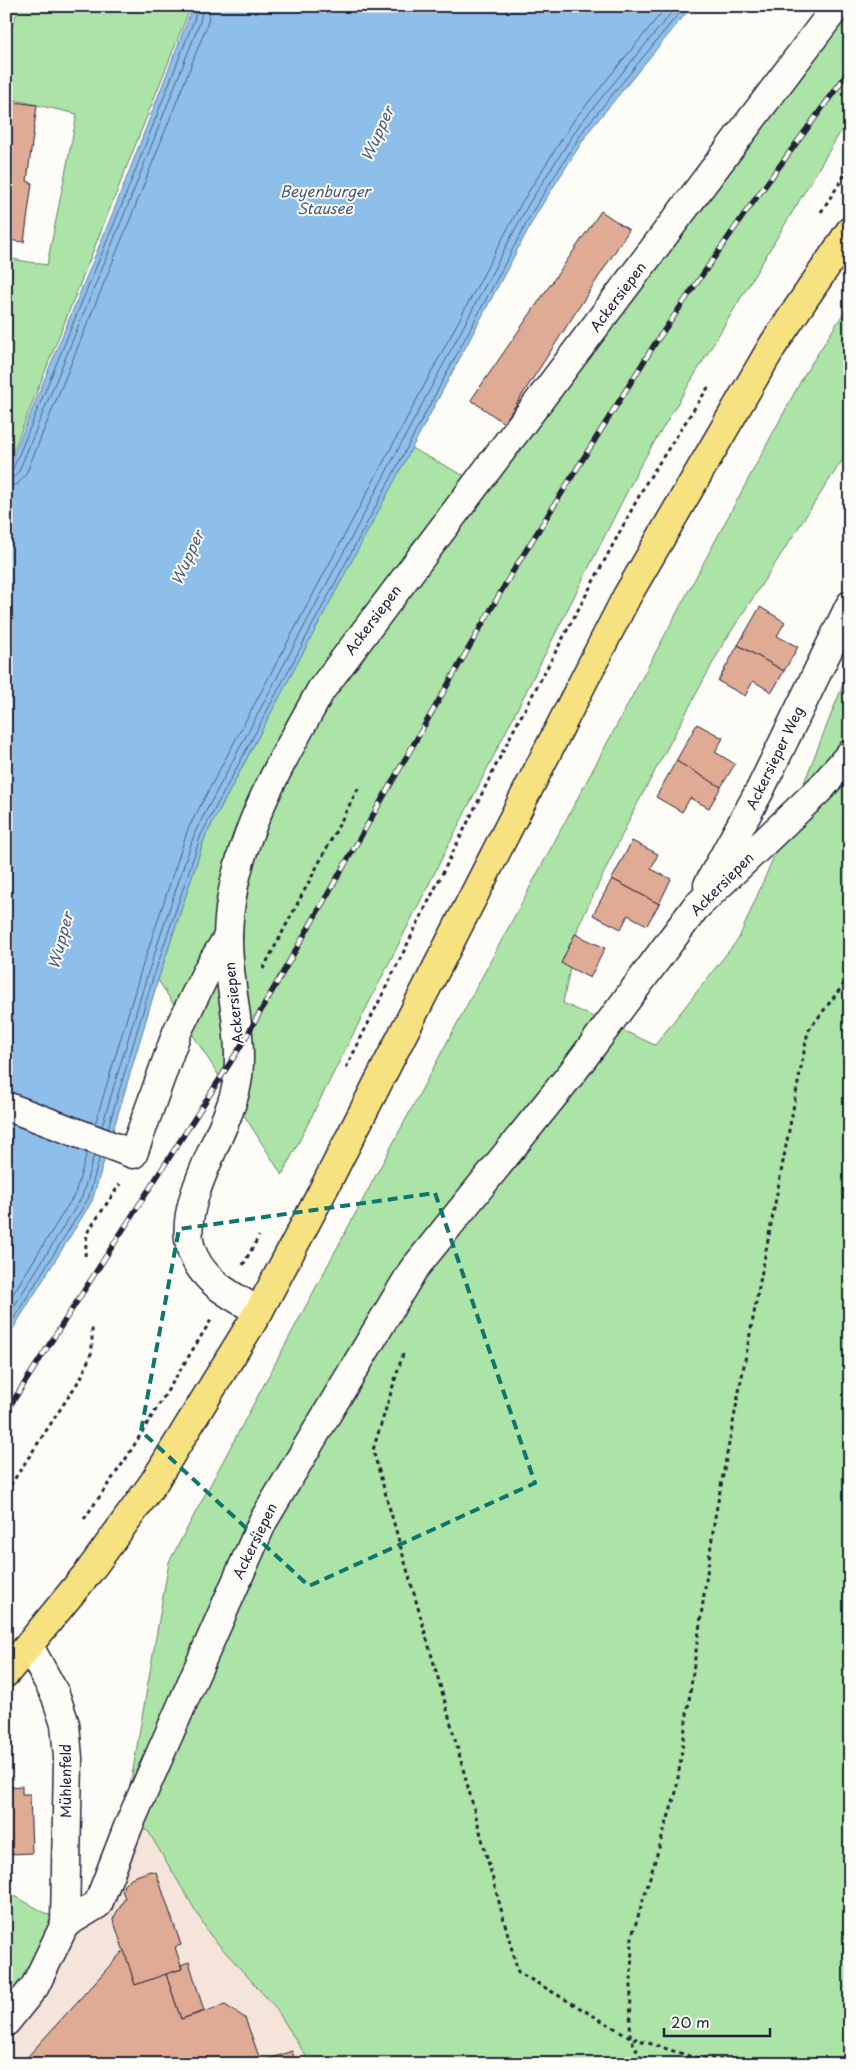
<svg xmlns="http://www.w3.org/2000/svg" width="856" height="2070" viewBox="0 0 856 2070" font-family="'Playpen Sans',sans-serif">
	<rect width="100%" height="100%" fill="#fdfcf7"/>
	<filter id="ink" filterUnits="userSpaceOnUse"><feTurbulence type="fractalNoise" baseFrequency=".02" numOctaves="2"/><feDisplacementMap in="SourceGraphic" scale="10" xChannelSelector="R" yChannelSelector="G"/><feConvolveMatrix kernelMatrix="1 2 1 2 8 2 1 2 1" color-interpolation-filters="sRGB"/></filter>
	<g filter="url(#ink)">
		<!-- built -->
		<path fill="#f4e4d9" d="M124,1821L148,1830L210,1935L275,2007L311,2064H6V2022L99,1886Z"/>
		<!-- green -->
		<g fill="#ace3a6" stroke="#678270">
			<path d="M6,6H16L6,35Z"/>
			<path d="M19,6H191L6,469V258L47,265L77,114L6,98V44Z"/>
			<path d="M850,6V116L640,466L282,1175L158,980L205,837L411,448L486,487Z"/>
			<path d="M850,303V448L723,644L634,810L578,927L563,1003L655,1045L739,938L786,828L850,667V2064H311L275,2007L210,1935L148,1831L124,1821L169,1562L804,375Z"/>
			<path d="M13,1895L65,1924L6,2022V1896Z"/>
		</g>
		<!-- water -->
		<path fill="#8ebfea" stroke="#6380a4" d="M193,6H692L589,131L538,211L205,837L158,980L92,1201L6,1340V473L118,200Z"/>
		<g fill="none" stroke-linecap="round" stroke-linejoin="round">
			<!-- shore -->
			<g stroke="#4d6181" stroke-width="1">
				<path d="M6,473L13,469L123,202L194,20L197,6"/>
				<path d="M6,479L14,477L19,471L128,205L200,22L203,6"/>
				<path d="M6,487L18,484L26,474L135,207L207,25L211,6"/>
				<path d="M95,1124L140,974L188,829L522,202L574,120L667,6"/>
				<path d="M102,1126L147,976L195,832L528,205L580,124L677,6"/>
				<path d="M108,1128L153,978L201,835L534,209L585,128L685,6"/>
				<path d="M6,1305L75,1194L87,1153"/>
				<path d="M6,1319L82,1197L94,1155"/>
				<path d="M6,1331L88,1199L100,1157"/>
			</g>
		</g>
		<!-- building -->
		<g fill="#e0ab94" stroke="#22223b">
			<path d="M6,101L37,105L27,181L32,183L24,242L6,240Z"/>
			<path d="M601,211L629,230L504,423L471,400Z"/>
			<path d="M760,607L785,622L777,636L798,647L784,671L738,645Z"/>
			<path d="M738,645L784,671L772,692L753,681L745,696L718,681Z"/>
			<path d="M697,724L723,738L715,752L735,764L721,787L676,761Z"/>
			<path d="M676,761L721,787L709,808L690,798L682,812L656,797Z"/>
			<path d="M632,841L658,854L651,869L671,879L659,904L612,879Z"/>
			<path d="M612,879L659,904L647,925L628,915L621,929L593,915Z"/>
			<path d="M575,934L605,948L590,978L561,963Z"/>
			<path d="M22,1786V1794H30L32,1853L10,1854V1863H6V1793H8V1787Z"/>
			<path d="M150,1871L156,1872L181,1945L175,1947L182,1969L135,1985L113,1919L125,1898L122,1890L124,1885L131,1878Z"/>
			<path d="M124,1950L135,1985L166,1974L181,2019L225,2005L245,2018L261,2062L292,2051L296,2064H21Z"/>
			<path d="M189,1962L204,2011L181,2019L166,1974L182,1969L181,1965Z"/>
		</g>
		<g fill="none" stroke-linecap="round" stroke-linejoin="round">
			<defs>
				<g id="minor">
					<path d="M708,885L760,790L850,605"/>
					<path d="M6,1106L133,1154L177,1032L208,969L228,937"/>
					<path d="M259,1311C231,1296 198,1279 190,1245C179,1198 229,1130 237,1083C245,1037 227,983 228,936C230,845 279,767 321,690L837,6"/>
					<path d="M65,1924L98,1904L128,1827L263,1521L413,1270L572,1073L695,908L822,787L850,754"/>
					<path d="M6,2022L35,1986L65,1924L68,1758L65,1724L55,1694L29,1646"/>
				</g>
				<path id="major" d="M6,1673L91,1569L154,1482L259,1311L319,1198L627,596L773,345L850,231"/>
			</defs>
			<!-- minor casing -->
			<use href="#minor" stroke="#22223b" stroke-width="31"/>
			<!-- major casing -->
			<use href="#major" stroke="#22223b" stroke-width="31"/>
			<!-- path -->
			<g stroke="#22223b" stroke-width="3" stroke-dasharray="4 4" stroke-linecap="butt">
				<path d="M821,212L850,167"/>
				<path d="M263,969L360,785"/>
				<path d="M346,1068L511,735L646,483L709,386"/>
				<path d="M85,1256L87,1233L120,1184"/>
				<path d="M243,1265L259,1236"/>
				<path d="M403,1354L373,1450L448,1713L518,1972L630,2037L644,2064"/>
				<path d="M6,1492L82,1376L92,1351V1325"/>
				<path d="M84,1519L125,1460L211,1320"/>
				<path d="M770,2064L692,2057L630,2037L632,1936L676,1792L715,1517L808,1031L850,976"/>
			</g>
			<!-- minor -->
			<use href="#minor" stroke="#fdfcf7" stroke-width="28"/>
			<!-- major -->
			<use href="#major" stroke="#f7e281" stroke-width="28"/>
			<defs>
				<path id="rail" d="M6,1412L239,1049L510,576L656,342L743,216L850,70"/>
			</defs>
			<!-- rail casing -->
			<use href="#rail" stroke="#22223b" stroke-width="5.5"/>
			<!-- rail -->
			<use href="#rail" stroke="#fdfcf7" stroke-width="4" stroke-dasharray="11" stroke-linecap="butt"/>
		</g>
	</g>
	<!-- marked area -->
	<path fill="none" stroke="#0f766e" stroke-width="4" stroke-dasharray="10 6" stroke-linejoin="round" d="M435,1193L535,1483L309,1586L141,1431L179,1229Z"/>
	<g text-anchor="middle" stroke-width="4" stroke-linejoin="round" paint-order="stroke">
		<!-- street labels -->
		<g font-size="14" fill="#22223b" stroke="#fdfcf7">
			<text transform="translate(618 297) rotate(-53)" y="5">Ackersiepen</text>
			<text transform="translate(373 620) rotate(-53)" y="5">Ackersiepen</text>
			<text transform="translate(775 758) rotate(-64)" y="5">Ackersieper Weg</text>
			<text transform="translate(722 884) rotate(-45)" y="5">Ackersiepen</text>
			<text transform="translate(234 1003) rotate(-96)" y="5">Ackersiepen</text>
			<text transform="translate(255 1541) rotate(-64)" y="5">Ackersiepen</text>
			<text transform="translate(66 1781) rotate(-90)" y="5">Mühlenfeld</text>
		</g>
		<!-- water labels -->
		<g font-size="15" font-style="italic" fill="#485978" stroke="#fdfcf7">
			<text transform="translate(378 134) rotate(-66)" y="5">Wupper</text>
			<text x="325" y="197">Beyenburger<tspan x="325" dy="17">Stausee</tspan></text>
			<text transform="translate(188 558) rotate(-66)" y="5">Wupper</text>
			<text transform="translate(61 941) rotate(-75)" y="5">Wupper</text>
		</g>
	</g>
	<!-- margin -->
	<rect width="856" height="2070" fill="none" stroke="#fdfcf7" stroke-width="25"/>
	<rect x="12" y="12" width="831" height="2045" fill="none" stroke="#22223b" stroke-width="2" filter="url(#ink)"/>
	<!-- scale -->
	<path d="M664 2028v8h106v-8" fill="none" stroke="#22223b" stroke-width="2.5"/>
	<text x="671" y="2028" font-size="15" fill="#22223b" stroke="#fdfcf7" stroke-width="4" paint-order="stroke">20 m</text>
</svg>
